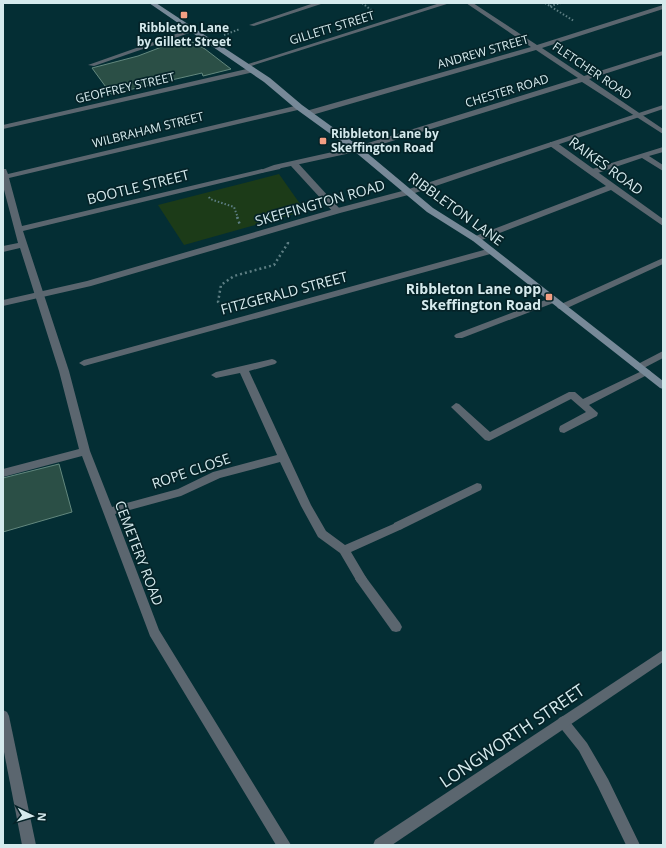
<svg xmlns="http://www.w3.org/2000/svg" width="666" height="848" viewBox="0 0 666 848" font-family="'Open Sans',sans-serif">
	<rect width="100%" height="100%" fill="#042e34"/>
	<!-- green -->
	<path fill="#1c3b18" d="M279,174L305,211L184,245L158,205Z"/>
	<!-- building -->
	<g fill="#2b4f46" stroke="#63887e">
		<path d="M185,38L205,49L231,69L203,76L202,73L111,94L92,68L138,56Z"/>
		<path d="M59,464L72,512L3,532V478Z"/>
	</g>
	<g fill="none" stroke-linecap="round" stroke-linejoin="round">
		<!-- path-far1 -->
		<g stroke="#5d7e83" stroke-width="2" stroke-dasharray="1.5 2" stroke-linecap="butt">
			<path d="M362,3L374,12"/>
			<path d="M545,3L574,21"/>
			<path d="M550,6L561,3"/>
			<path d="M224,35L240,29"/>
			<path d="M209,197L210,199L234,207L238,218"/>
		</g>
		<!-- path -->
		<g stroke="#5d7e83" stroke-width="2.5" stroke-dasharray="2 3" stroke-linecap="butt">
			<path d="M237,217L240,225"/>
			<path d="M225,310L218,302L221,285L234,276L274,265L288,243L286,240"/>
		</g>
		<!-- service -->
		<g fill="#5b666f" fill-rule="evenodd">
			<path d="M663,147V152L649,156L663,165V171L642,158L595,174H592L588,172L589,170Z"/>
			<path d="M291,162H297L340,209L341,211L340,213H334L291,166Z"/>
			<path d="M553,297L556,298L557,300L556,302L462,338H456L454,336L456,334Z"/>
			<path d="M646,369L649,370L651,372L649,374L589,405L598,413L597,416L564,433L560,432L559,429L560,426L586,412L571,399L489,441L485,440L451,407L456,403L459,404L490,432L569,392H575L583,399Z"/>
			<path d="M477,483L481,484L482,487L481,490L402,529L398,530L394,529L393,526L394,523Z"/>
			<path d="M361,574L365,576L400,623L402,627L400,631L396,632L392,631L357,582L355,579L357,576Z"/>
			<path d="M563,716L567,718L587,743L608,779L640,845H626L598,787L579,751L559,726L557,722L559,718Z"/>
		</g>
		<!-- pedestrian -->
		<path fill="#5b666f" fill-rule="evenodd" d="M274,165H277L281,167L280,169L262,173L258,171Z"/>
		<!-- minor -->
		<g fill="#5b666f" fill-rule="evenodd">
			<path d="M314,3H324L254,26L249,25Z"/>
			<path d="M440,3H450L248,67L246,68L242,66Z"/>
			<path d="M466,3H473L537,45L663,5V9L542,48L584,76L663,51V55L589,79L663,129V134L582,82L360,151L277,169H274V165L355,147L578,78L536,50L312,115H306V111L531,47Z"/>
			<path d="M193,28L196,30L195,31L94,66L88,65Z"/>
			<path d="M251,68L255,70L254,72L3,129V125Z"/>
			<path d="M299,105H302V109L9,178L22,226L262,169L266,171L262,173L23,231L69,371L90,451L112,507L178,489L213,472L277,455L240,373L216,378L211,375L216,372L272,359L275,360L277,362L275,364L249,371L311,505L326,531L345,545L398,522L402,523L403,526L402,529L351,552L367,579L365,582L361,584L357,582L340,553L318,537L301,506L280,462L220,478L181,496L115,514L159,630L291,845H276L150,636L82,456L3,477V469L79,449L59,371L20,248L3,252V246L18,243L3,186V169H6L8,174Z"/>
			<path d="M550,142H556L663,219V226L611,190L479,241H473L472,239L473,237L606,186L550,146Z"/>
			<path d="M491,248L494,249L495,251L494,253L84,366L79,363L84,360Z"/>
			<path d="M663,258V264L565,309H559L557,307L559,305Z"/>
			<path d="M663,351V358L642,369H636L634,367L636,365Z"/>
			<path d="M663,650V662L392,845H373L375,840Z"/>
			<path d="M3,710L7,712L9,716L36,845H22L3,747Z"/>
		</g>
		<!-- tertiary -->
		<path fill="#5b666f" fill-rule="evenodd" d="M663,105V109L412,194L340,213L91,286L3,306V300L87,281L334,209L406,190Z"/>
		<!-- secondary -->
		<path fill="#778998" fill-rule="evenodd" d="M149,3H156L270,78L302,105L360,147L433,208L479,237L663,381V389L660,388L473,241L427,212L354,151L296,109L264,82Z"/>
	</g>
	<!-- markers -->
	<g fill="#f39f83" stroke="#052328" stroke-width="1.5">
		<rect x="180" y="11" width="8" height="8" rx="2"/>
		<rect x="319" y="137" width="8" height="8" rx="2"/>
		<rect x="545" y="293" width="8" height="8" rx="2"/>
	</g>
	<g text-anchor="middle" stroke-width="3.5" stroke-linejoin="round" paint-order="stroke">
		<!-- far-poi labels -->
		<g font-size="12" font-weight="bold" fill="#d5eaed" stroke="#052328">
			<text x="184" y="32">Ribbleton Lane<tspan x="184" dy="14">by Gillett Street</tspan></text>
			<text x="331" y="138" text-anchor="start">Ribbleton Lane by<tspan x="331" dy="14">Skeffington Road</tspan></text>
		</g>
		<!-- far-street labels -->
		<g font-size="12" fill="#d5eaed" stroke="#052328">
			<text transform="translate(332 28) rotate(-17)" y="4">GILLETT STREET</text>
			<text transform="translate(483 52) rotate(-16)" y="4">ANDREW STREET</text>
			<text transform="translate(592 71) rotate(34)" y="4">FLETCHER ROAD</text>
			<text transform="translate(125 88) rotate(-13)" y="4">GEOFFREY STREET</text>
			<text transform="translate(507 91) rotate(-17)" y="4">CHESTER ROAD</text>
			<text transform="translate(148 130) rotate(-14)" y="4">WILBRAHAM STREET</text>
		</g>
		<!-- street labels -->
		<g font-size="14" fill="#d5eaed" stroke="#052328">
			<text transform="translate(606 166) rotate(36)" y="5">RAIKES ROAD</text>
			<text transform="translate(138 187) rotate(-14)" y="5">BOOTLE STREET</text>
			<text transform="translate(320 203) rotate(-16)" y="5">SKEFFINGTON ROAD</text>
			<text transform="translate(456 209) rotate(36)" y="5">RIBBLETON LANE</text>
			<text transform="translate(284 293) rotate(-15)" y="5">FITZGERALD STREET</text>
			<text transform="translate(191 471) rotate(-19)" y="5">ROPE CLOSE</text>
			<text transform="translate(139 553) rotate(69)" y="5">CEMETERY ROAD</text>
		</g>
		<!-- poi labels -->
		<g font-size="14" font-weight="bold" fill="#d5eaed" stroke="#052328" text-anchor="end">
			<text x="541" y="294">Ribbleton Lane opp<tspan x="541" dy="16">Skeffington Road</tspan></text>
		</g>
		<!-- near-street labels -->
		<g font-size="17" fill="#d5eaed" stroke="#052328">
			<text transform="translate(512 736) rotate(-34)" y="6">LONGWORTH STREET</text>
		</g>
	</g>
	<!-- border -->
	<rect width="666" height="848" fill="none" stroke="#d5eaed" stroke-width="8"/>
	<!-- north arrow -->
	<g transform="translate(32 816) rotate(95)" stroke="#052328" stroke-width="3" paint-order="stroke">
	<path d="M0-3L7 15L0 10L-7 15Z" fill="#d5eaed"/>
	<text y="-6" font-size="11" font-weight="bold" text-anchor="middle" fill="#d5eaed">N</text>
	</g>
</svg>
